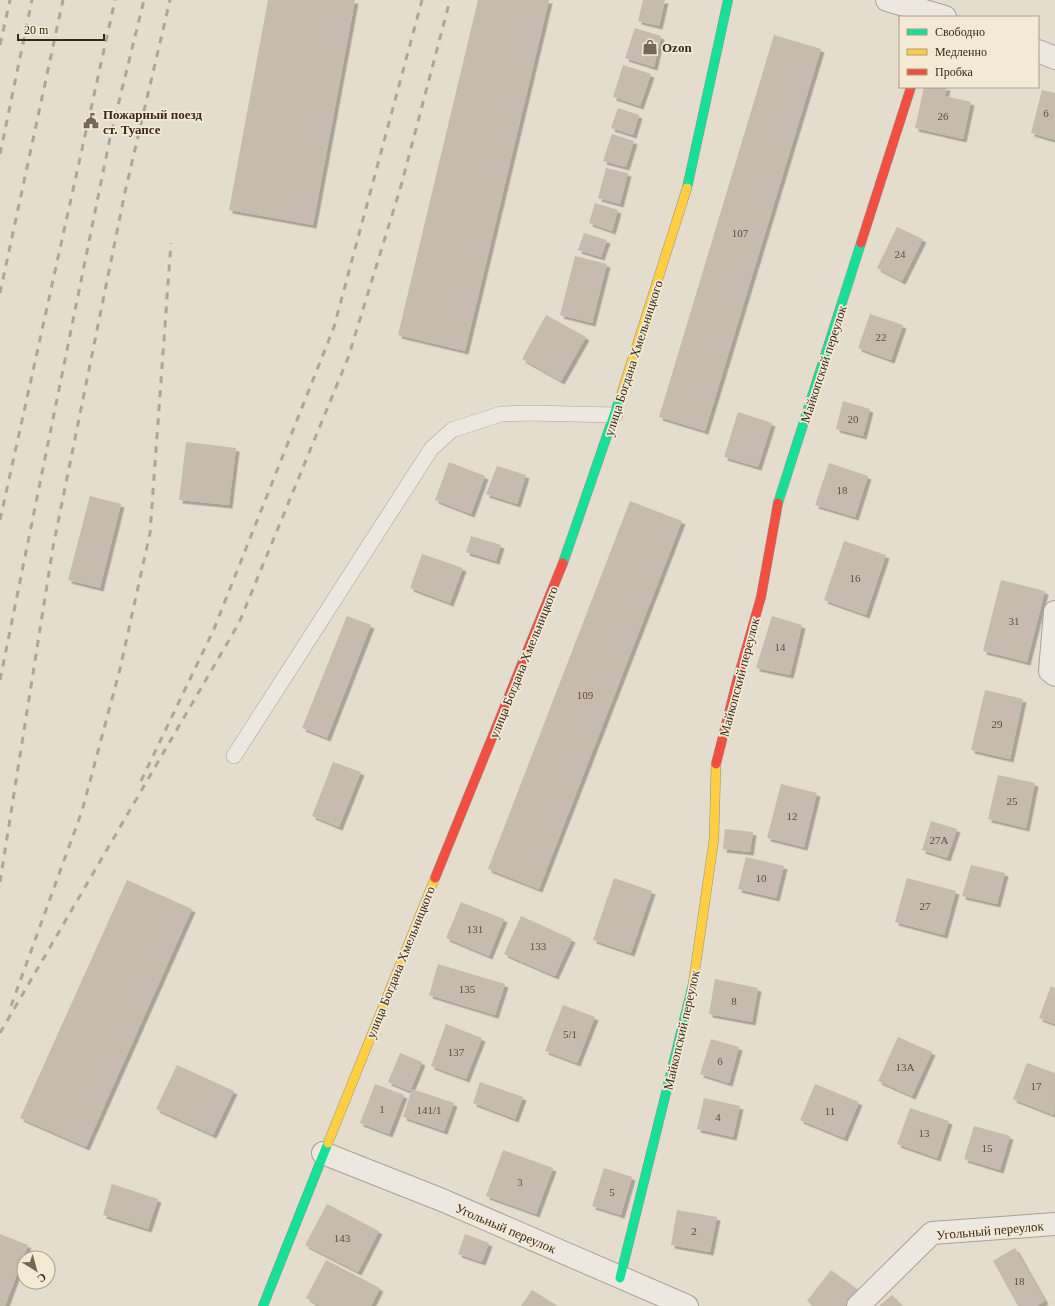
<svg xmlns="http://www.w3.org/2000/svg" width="1055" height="1306" viewBox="0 0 1055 1306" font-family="'Times New Roman',serif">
	<defs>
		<filter id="shadow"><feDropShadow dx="3.5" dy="3.5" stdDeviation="0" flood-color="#0004"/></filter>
	</defs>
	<rect width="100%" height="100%" fill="#e4dccd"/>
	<!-- building -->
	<g fill="#c7baae" filter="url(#shadow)">
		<path d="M268,0H355L313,225L229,210Z"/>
		<path d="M478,0H549L465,351L398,335Z"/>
		<path d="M643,0H665L659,26L638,21Z"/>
		<path d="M635,28L661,36L654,67L625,58Z"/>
		<path d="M774,35L821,49L705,431L659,417Z"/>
		<path d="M623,65L651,74L640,106L613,97Z"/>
		<path d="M924,87H947L945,96L971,102L963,139L915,128Z"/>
		<path d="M1042,90L1055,93V140L1031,133Z"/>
		<path d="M618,108L639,115L633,135L611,128Z"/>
		<path d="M612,134L634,141L626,167L603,161Z"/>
		<path d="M606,168L628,173L620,204L598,198Z"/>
		<path d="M595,203L618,210L612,231L589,223Z"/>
		<path d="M897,227L923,239L902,281L877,268Z"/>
		<path d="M584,233L607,240L601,257L578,250Z"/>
		<path d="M575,256L607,264L592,323L560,315Z"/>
		<path d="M870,314L903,325L891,360L858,348Z"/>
		<path d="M546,315L586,337L561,381L522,359Z"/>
		<path d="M843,401L870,409L863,436L836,429Z"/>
		<path d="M738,412L772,423L758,467L724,457Z"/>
		<path d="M186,442L236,448L229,505L179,500Z"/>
		<path d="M449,462L485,476L471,514L435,500Z"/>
		<path d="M829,463L868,476L855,517L815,505Z"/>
		<path d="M497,466L526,475L517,504L486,494Z"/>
		<path d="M90,496L121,504L100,588L68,580Z"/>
		<path d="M630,501L682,521L539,889L488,869Z"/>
		<path d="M471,536L501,545L496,561L466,552Z"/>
		<path d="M844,541L886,555L866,615L824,600Z"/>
		<path d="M422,554L463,568L450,603L410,588Z"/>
		<path d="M1001,580L1045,591L1027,662L983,651Z"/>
		<path d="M347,616L371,625L327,738L302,728Z"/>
		<path d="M772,616L802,625L790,675L756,668Z"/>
		<path d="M985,690L1023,699L1010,759L971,750Z"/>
		<path d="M333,762L361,772L339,827L312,816Z"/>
		<path d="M998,775L1035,783L1026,828L988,819Z"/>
		<path d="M781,784L817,793L804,847L767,838Z"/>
		<path d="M931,821L957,829L947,858L922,850Z"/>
		<path d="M725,829L753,832L750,852L723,849Z"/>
		<path d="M746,857L784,866L776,898L738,889Z"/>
		<path d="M971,865L1005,873L997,904L962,896Z"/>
		<path d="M614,878L652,891L631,953L593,940Z"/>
		<path d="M907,878L956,891L944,935L895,922Z"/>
		<path d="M127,880L192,909L86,1147L20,1118Z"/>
		<path d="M461,902L504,919L489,956L446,938Z"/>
		<path d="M521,916L572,939L555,976L504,954Z"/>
		<path d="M438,964L505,984L495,1015L429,995Z"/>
		<path d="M715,979L758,988L752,1022L709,1014Z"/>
		<path d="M1051,986L1055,988V1024L1039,1018Z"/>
		<path d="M563,1005L595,1017L577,1063L545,1051Z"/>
		<path d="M446,1024L482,1038L466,1079L431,1066Z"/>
		<path d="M898,1037L932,1052L912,1096L878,1081Z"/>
		<path d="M711,1039L739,1047L729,1083L700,1074Z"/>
		<path d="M400,1053L422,1062L410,1091L388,1082Z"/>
		<path d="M1027,1063L1055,1073L1054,1115L1013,1099Z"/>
		<path d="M177,1065L234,1091L213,1135L156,1109Z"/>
		<path d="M480,1082L523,1097L515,1119L473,1103Z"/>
		<path d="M375,1084L404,1095L389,1134L360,1123Z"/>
		<path d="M815,1084L859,1102L844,1138L800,1120Z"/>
		<path d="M412,1089L454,1103L444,1131L403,1117Z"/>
		<path d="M704,1098L740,1106L733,1137L697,1129Z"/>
		<path d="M910,1108L949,1121L937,1158L897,1144Z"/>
		<path d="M974,1126L1010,1136L1000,1170L964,1159Z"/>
		<path d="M503,1150L553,1168L536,1214L486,1196Z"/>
		<path d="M604,1168L632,1177L621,1215L592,1206Z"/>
		<path d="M112,1184L158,1199L148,1229L103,1215Z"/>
		<path d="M327,1204L379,1231L358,1272L305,1245Z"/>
		<path d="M677,1210L717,1217L710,1252L671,1245Z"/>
		<path d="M0,1234L28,1245L5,1306H0Z"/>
		<path d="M465,1234L489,1243L482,1262L458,1254Z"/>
		<path d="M1015,1248L1045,1301L1036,1306H1018L993,1261Z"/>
		<path d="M326,1260L380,1288L371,1306H321L306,1298Z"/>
		<path d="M831,1270L860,1291L848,1306H813L807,1301Z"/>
		<path d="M532,1290L558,1306H521Z"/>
		<path d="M892,1295L902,1306H879Z"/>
	</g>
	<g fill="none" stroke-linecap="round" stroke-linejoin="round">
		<defs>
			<path id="lane" d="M234,756L431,449L452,430L501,414L529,413L615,415"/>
			<g id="street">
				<path d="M887,0L945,17"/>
				<path d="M1038,51L1055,58"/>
				<path d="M1055,612L1050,671L1055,675"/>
				<path d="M323,1153L442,1200L687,1306"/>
				<path d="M858,1306L932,1233L1055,1224"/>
			</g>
			<g id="fast">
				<path d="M687,188L728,0"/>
				<path d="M778,503L861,243"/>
				<path d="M563,563L622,392"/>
				<path d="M620,1278L693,984"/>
				<path d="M263,1306L328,1143"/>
			</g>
			<g id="slow">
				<path d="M622,392L687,188"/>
				<path d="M693,984L714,839L716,764"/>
				<path d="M328,1143L435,878"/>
			</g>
			<g id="jam">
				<path d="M861,243L911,87"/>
				<path d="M716,764L737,681L761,597L778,503"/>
				<path d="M435,878L563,563"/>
			</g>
		</defs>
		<!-- lane casing -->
		<use href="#lane" stroke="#a9a196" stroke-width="16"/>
		<!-- street casing -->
		<use href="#street" stroke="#a9a196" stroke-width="24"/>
		<!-- fast casing -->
		<use href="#fast" stroke="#989086" stroke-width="10"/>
		<!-- slow casing -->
		<use href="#slow" stroke="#989086" stroke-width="10"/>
		<!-- jam casing -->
		<use href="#jam" stroke="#989086" stroke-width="10"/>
		<!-- lane -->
		<use href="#lane" stroke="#ece7df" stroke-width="15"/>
		<!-- street -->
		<use href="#street" stroke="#ece7df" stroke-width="22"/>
		<!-- fast -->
		<use href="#fast" stroke="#16e098" stroke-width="9"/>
		<!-- slow -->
		<use href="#slow" stroke="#ffcf43" stroke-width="9"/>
		<!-- jam -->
		<use href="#jam" stroke="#f24e42" stroke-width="9"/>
		<!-- rail -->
		<g stroke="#aba69f" stroke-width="3" stroke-dasharray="7 7" stroke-linecap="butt">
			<path d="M0,45L10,0"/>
			<path d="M0,154L32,0"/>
			<path d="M0,293L63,0"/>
			<path d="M0,520L115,0"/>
			<path d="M0,680L110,138L144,0"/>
			<path d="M141,781L214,629L334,327L422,0"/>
			<path d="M0,882L53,547L125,192L170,0"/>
			<path d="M11,1006L82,811L120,669L150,533L171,243"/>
			<path d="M0,1033L239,623L348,358L401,186L450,0"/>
		</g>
	</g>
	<!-- icons -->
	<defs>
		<symbol id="shop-bare" viewBox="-9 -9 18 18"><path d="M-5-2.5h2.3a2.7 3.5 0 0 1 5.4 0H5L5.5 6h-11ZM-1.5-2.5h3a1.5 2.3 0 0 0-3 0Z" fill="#74685b" stroke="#f4e9d3" stroke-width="2.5" paint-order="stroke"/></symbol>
		<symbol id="civic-bare" viewBox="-9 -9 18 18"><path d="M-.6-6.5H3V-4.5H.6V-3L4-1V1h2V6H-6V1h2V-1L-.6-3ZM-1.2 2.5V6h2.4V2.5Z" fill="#74685b" stroke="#f4e9d3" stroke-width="2.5" paint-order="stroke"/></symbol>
	</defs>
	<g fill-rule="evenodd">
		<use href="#shop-bare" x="639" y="36" width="22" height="22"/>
		<use href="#civic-bare" x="80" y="110" width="22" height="22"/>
	</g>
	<g text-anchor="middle" stroke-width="3.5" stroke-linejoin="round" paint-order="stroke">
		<!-- number labels -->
		<g font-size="11" fill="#5b4d42">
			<text x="1046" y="117">6</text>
			<text x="943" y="120">26</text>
			<text x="740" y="237">107</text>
			<text x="900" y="258">24</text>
			<text x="881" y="341">22</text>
			<text x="853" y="423">20</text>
			<text x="842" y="494">18</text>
			<text x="855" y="582">16</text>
			<text x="1014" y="625">31</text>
			<text x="780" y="651">14</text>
			<text x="585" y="699">109</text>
			<text x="997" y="728">29</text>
			<text x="1012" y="805">25</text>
			<text x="792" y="820">12</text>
			<text x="939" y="844">27А</text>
			<text x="761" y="882">10</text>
			<text x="925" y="910">27</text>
			<text x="475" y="933">131</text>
			<text x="538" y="950">133</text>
			<text x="467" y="993">135</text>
			<text x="734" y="1005">8</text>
			<text x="570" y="1038">5/1</text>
			<text x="456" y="1056">137</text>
			<text x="720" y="1065">6</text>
			<text x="905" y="1071">13А</text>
			<text x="1036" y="1090">17</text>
			<text x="382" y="1113">1</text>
			<text x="429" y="1114">141/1</text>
			<text x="830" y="1115">11</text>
			<text x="718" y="1121">4</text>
			<text x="924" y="1137">13</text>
			<text x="987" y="1152">15</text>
			<text x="520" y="1186">3</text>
			<text x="612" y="1196">5</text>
			<text x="694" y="1235">2</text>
			<text x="342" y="1242">143</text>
			<text x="1019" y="1285">18</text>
		</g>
		<!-- poi labels -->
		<g font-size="13" font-weight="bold" fill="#37291e" stroke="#f4e9d3" text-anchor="start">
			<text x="662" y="52">Ozon</text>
			<text x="103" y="119">Пожарный поезд<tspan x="103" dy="15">ст. Туапсе</tspan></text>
		</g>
		<!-- street labels -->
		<g font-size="13" fill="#37291e" stroke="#f4e9d3">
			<text transform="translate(633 358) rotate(-72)" y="5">улица Богдана Хмельницкого</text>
			<text transform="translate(823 364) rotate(-72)" y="5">Майкопский переулок</text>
			<text transform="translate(523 662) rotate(-68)" y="5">улица Богдана Хмельницкого</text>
			<text transform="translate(739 677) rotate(-75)" y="5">Майкопский переулок</text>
			<text transform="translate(400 962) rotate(-68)" y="5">улица Богдана Хмельницкого</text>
			<text transform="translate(681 1030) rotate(-77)" y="5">Майкопский переулок</text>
			<text transform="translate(506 1228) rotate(23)" y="5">Угольный переулок</text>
			<text transform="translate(990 1230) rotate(-5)" y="5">Угольный переулок</text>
		</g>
	</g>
	<!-- legend -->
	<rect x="899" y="16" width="140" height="72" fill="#f4e9d3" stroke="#a89c8b"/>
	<rect x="907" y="29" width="20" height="6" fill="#16e098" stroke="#a89c8b"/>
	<text x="935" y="36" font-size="12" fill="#37291e">Свободно</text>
	<rect x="907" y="49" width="20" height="6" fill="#ffcf43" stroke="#a89c8b"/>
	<text x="935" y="56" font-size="12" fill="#37291e">Медленно</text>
	<rect x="907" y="69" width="20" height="6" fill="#f24e42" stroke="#a89c8b"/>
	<text x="935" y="76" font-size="12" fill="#37291e">Пробка</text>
	<!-- north arrow -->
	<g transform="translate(36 1270) rotate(143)"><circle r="19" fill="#f4e9d3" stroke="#a89c8b"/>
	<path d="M0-3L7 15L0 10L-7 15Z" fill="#74685b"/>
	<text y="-6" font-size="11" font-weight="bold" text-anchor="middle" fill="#37291e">С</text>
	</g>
	<!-- scale -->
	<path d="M18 34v6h86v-6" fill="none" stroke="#37291e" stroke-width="2"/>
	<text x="24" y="34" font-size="12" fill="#37291e" stroke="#f4e9d3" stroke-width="3" paint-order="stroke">20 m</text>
</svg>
